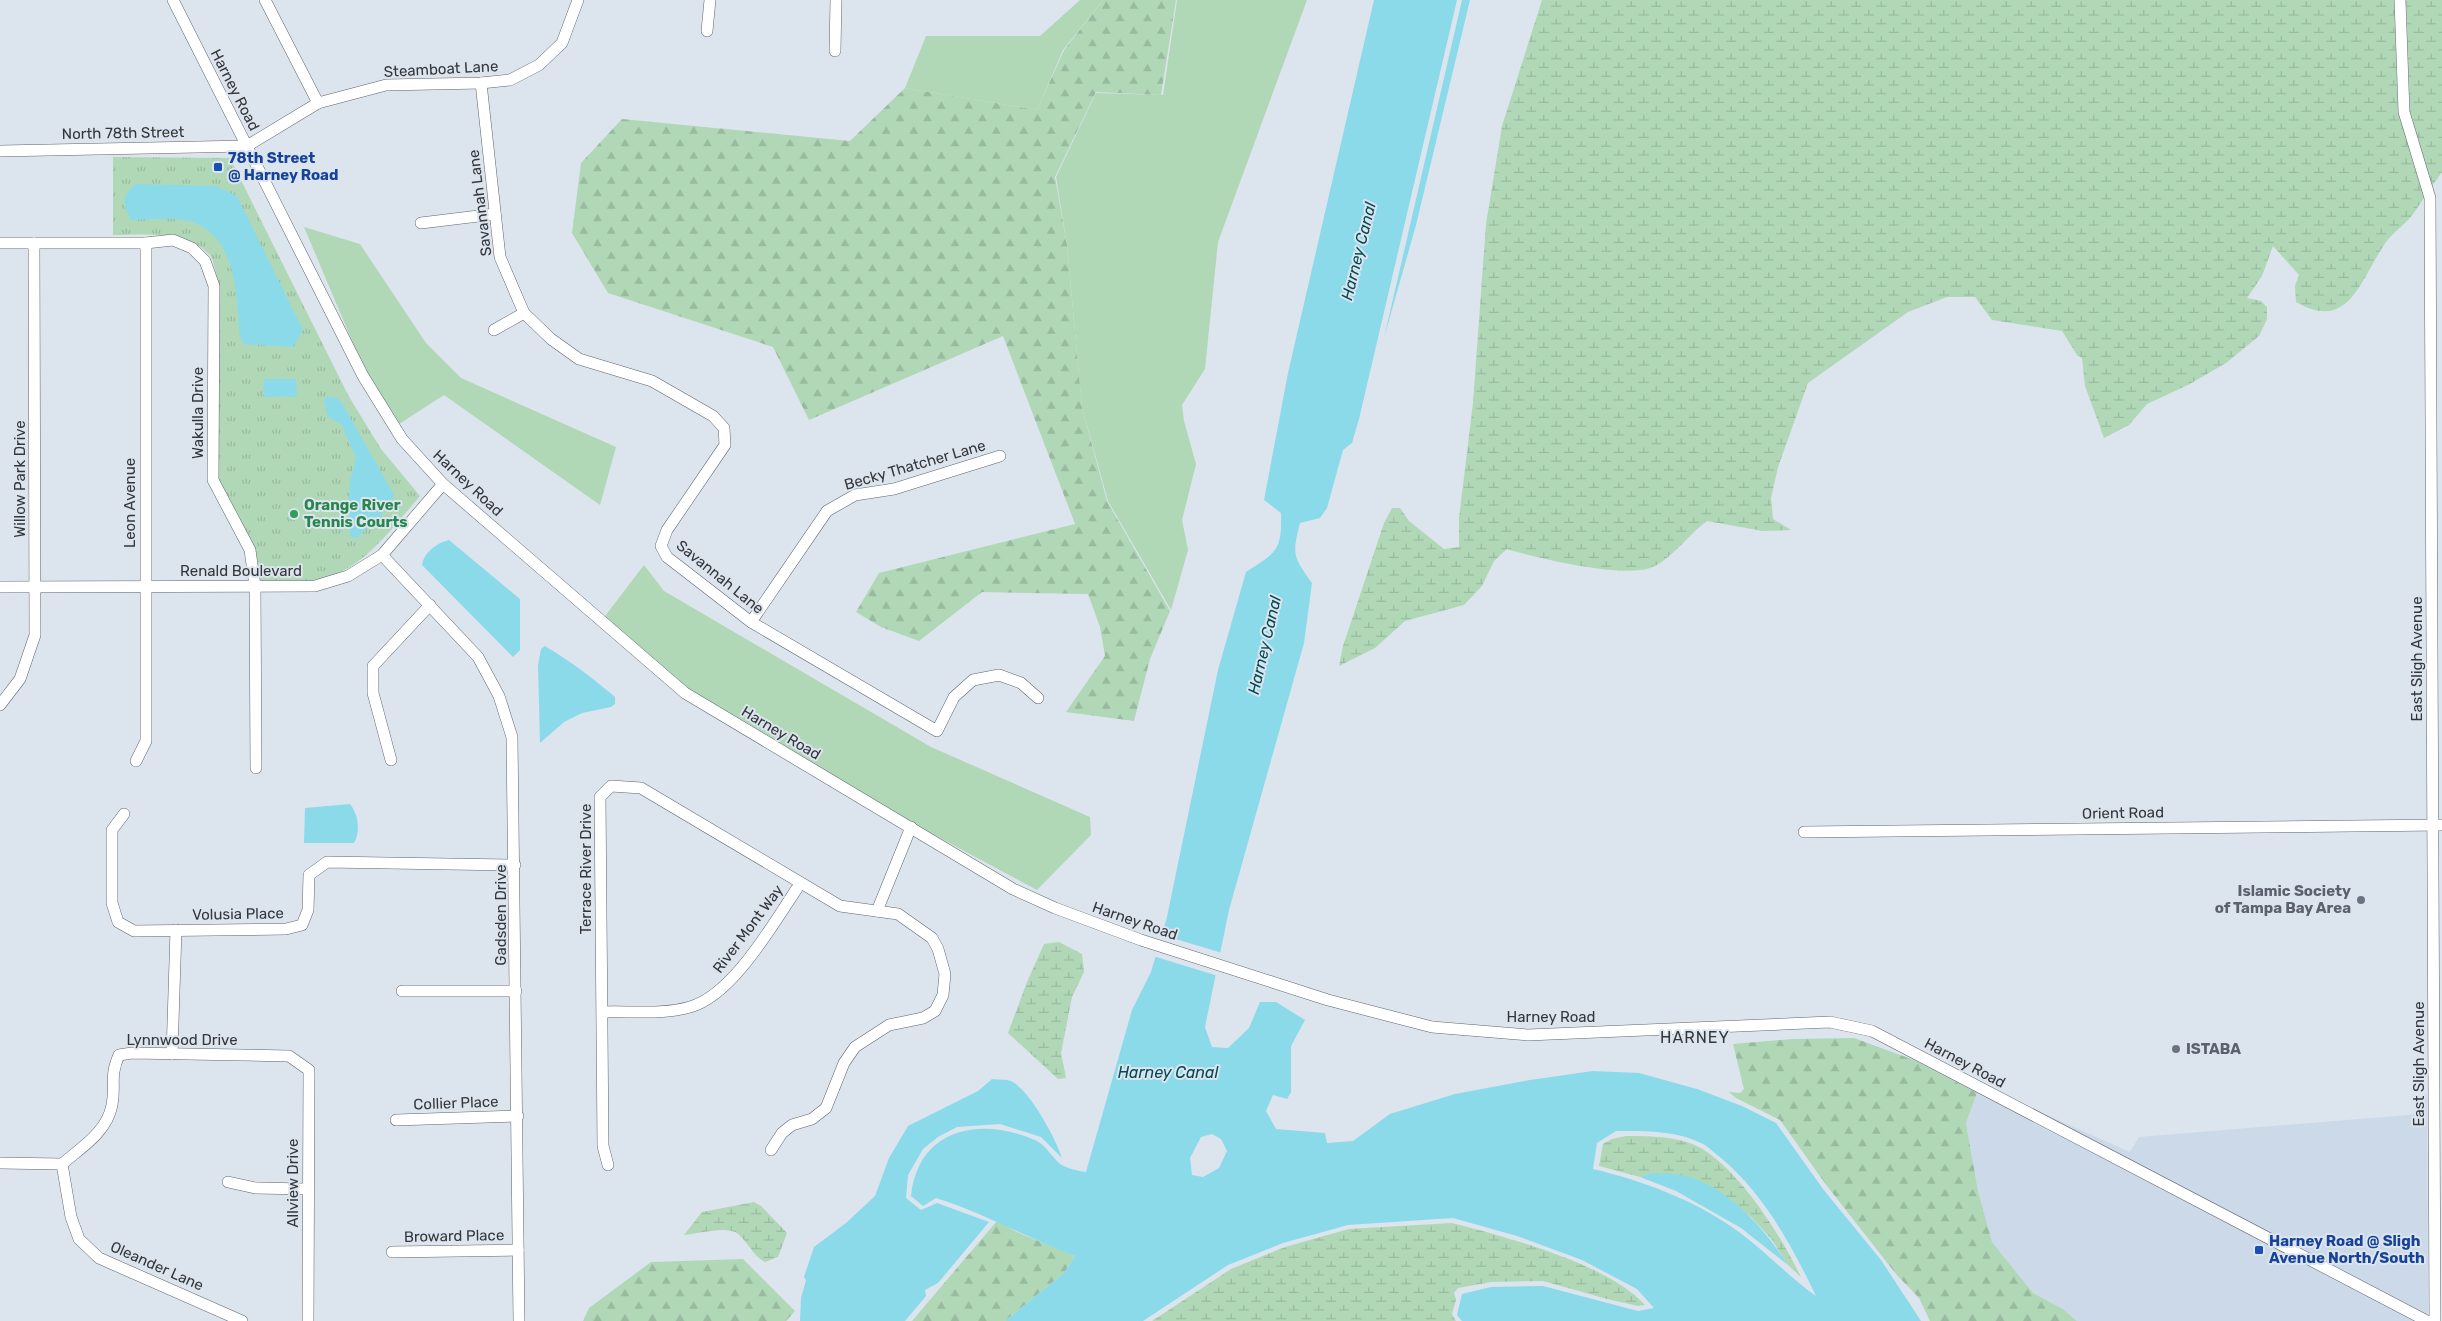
<svg xmlns="http://www.w3.org/2000/svg" width="2442" height="1321" viewBox="0 0 2442 1321" font-family="Rubik,sans-serif">
	<defs>
		<pattern id="forest-firs" width="22" height="20" patternUnits="userSpaceOnUse" patternTransform="scale(1.25)"><rect width="22" height="20" fill="#b0d8b7"/><path d="M5 1l3.5 6h-7zM16 11l3.5 6h-7z" fill="#98ba9e"/></pattern>
		<pattern id="wetland-marsh" width="20" height="14" patternUnits="userSpaceOnUse" patternTransform="scale(1.25)"><rect width="20" height="14" fill="#b0d8b7"/><path d="M1 5h8M5 5V1M11 12h8M15 12V8" fill="none" stroke="#98ba9e"/></pattern>
		<pattern id="park-tufts" width="24" height="20" patternUnits="userSpaceOnUse" patternTransform="scale(1.25)"><rect width="24" height="20" fill="#b0d8b7"/><path d="M3 7l-1-3M5 7V3M7 7l1-3M15 17l-1-3M17 17v-4M19 17l1-3" fill="none" stroke="#98ba9e"/></pattern>
	</defs>
	<rect width="100%" height="100%" fill="#dce4ee"/>
	<!-- built -->
	<g fill="#ccd9e8">
		<path d="M1977,1093L2415,1321H2077L2063,1309L2033,1293L1992,1242L1978,1191L1966,1123Z"/>
		<path d="M2424,1094H2427L2428,1315L2033,1109L2130,1152L2139,1137L2420,1114L2425,1111Z"/>
	</g>
	<!-- green -->
	<g fill="#b0d8b7">
		<path d="M1080,0H1103L1063,50L1037,110L905,88L926,36H1040Z"/>
		<path d="M1177,0H1307L1218,242L1205,369L1182,405L1184,421L1196,464L1182,520L1188,550L1171,610L1108,501L1082,407L1067,245L1056,177L1096,93L1163,95Z"/>
		<path d="M304,227L360,244L426,343L461,378L616,447L600,505L444,395L396,426L366,374Z"/>
		<path d="M644,565L664,591L931,747L1090,817L1091,835L1037,890L897,815L705,703L602,620Z"/>
	</g>
	<!-- forest -->
	<g fill="url(#forest-firs)">
		<path d="M1103,0H1176L1161,95L1096,92L1055,177L1067,245L1082,407L1107,501L1170,611L1150,659L1134,721L1066,712L1105,656L1100,627L1088,594L982,592L919,641L881,627L856,612L879,573L1075,524L1003,336L809,420L773,347L608,293L572,233L581,163L622,119L850,141L905,88L1037,110L1064,50Z"/>
		<path d="M1854,1038L1914,1060L1977,1093L1966,1123L1978,1191L1992,1242L2033,1293L2063,1309L2077,1321H1930L1919,1298L1896,1274L1827,1186L1780,1120L1736,1098L1729,1092L1740,1093L1744,1089L1733,1044L1792,1039Z"/>
		<path d="M997,1221L1019,1233L1075,1256L1064,1273L1005,1321H912Z"/>
		<path d="M743,1259L795,1311L786,1321H583L589,1308L651,1262Z"/>
	</g>
	<!-- wetland -->
	<g fill="url(#wetland-marsh)">
		<path d="M1542,0H2394L2398,112L2424,198C2418,206 2414,214 2408,220C2400,228 2392,234 2386,242C2360,279 2350,333 2296,302L2295,286L2299,275L2273,246L2262,276L2247,298L2261,301L2267,307V319L2259,336L2226,363L2188,385L2147,404L2129,425L2104,438L2085,386L2082,358L2077,355L2062,331L1992,320L1975,297H1947L1908,312L1808,383L1778,467L1771,498L1773,519L1791,530L1763,531L1707,521C1690,533 1669,562 1650,568C1621,578 1537,558 1507,549L1494,561L1482,586L1464,605L1405,621L1375,648L1339,666L1343,646L1384,523L1392,508H1400L1409,521L1444,549L1459,547V518L1473,403L1486,224L1502,126Z"/>
		<path d="M2406,0H2442V172L2432,186L2410,112Z"/>
		<path d="M1059,942L1082,954L1084,972L1072,997L1061,1053L1066,1078L1058,1079L1008,1033L1027,982L1044,944Z"/>
		<path d="M1626,1136C1650,1136 1679,1136 1701,1148C1741,1172 1781,1236 1801,1277L1788,1265L1772,1240L1751,1217L1715,1189L1651,1173L1640,1177L1599,1166L1603,1144L1612,1139Z"/>
		<path d="M754,1202L761,1206L787,1233L778,1257L765,1262C752,1255 749,1243 738,1234C728,1225 697,1234 684,1235L702,1212Z"/>
		<path d="M1452,1223C1506,1237 1609,1264 1645,1305L1638,1306L1607,1299L1543,1281L1491,1282L1458,1288L1454,1293L1456,1300L1452,1314L1456,1321H1152L1231,1269L1285,1247L1349,1229Z"/>
	</g>
	<!-- park -->
	<path fill="url(#park-tufts)" d="M113,157L230,158L348,395L381,449L420,496C391,529 361,574 313,581C296,584 277,582 259,583L217,477L218,285C216,277 215,262 210,255C186,229 145,235 113,235Z"/>
	<!-- water -->
	<g fill="#8bdae9" fill-rule="evenodd">
		<path d="M1374,0H1457L1359,419L1352,443L1343,450L1327,508L1320,518L1300,523C1292,555 1293,556 1312,583L1304,643L1229,910L1205,1027L1212,1047L1228,1048L1249,1028L1260,1002H1276L1305,1020L1291,1046V1092L1287,1099L1273,1095L1266,1111L1276,1129L1325,1133L1327,1143L1353,1141L1390,1114L1455,1094L1530,1080L1593,1071L1639,1073L1697,1089L1742,1106L1776,1123L1823,1189L1881,1260L1921,1321H1462L1457,1315L1462,1294L1491,1287L1543,1286L1638,1311L1654,1308L1637,1289L1582,1260L1517,1236L1453,1218L1348,1225L1283,1243L1228,1265L1143,1321H1005L1064,1273L1075,1256C1027,1238 984,1213 936,1198L923,1206L911,1196C918,1128 980,1116 1035,1140C1045,1144 1052,1157 1060,1164C1066,1168 1078,1171 1086,1172L1132,1010L1151,972L1167,917L1218,670L1246,572C1277,552 1282,551 1281,513L1264,500L1288,373ZM1616,1131C1645,1131 1676,1130 1703,1144C1709,1147 1715,1154 1721,1158C1764,1194 1792,1246 1816,1296C1789,1277 1766,1252 1739,1232C1697,1201 1644,1181 1593,1169L1597,1143ZM1212,1134L1221,1139L1227,1151L1219,1168L1203,1177L1192,1175L1190,1158L1201,1137Z"/>
		<path d="M1462,0H1470L1416,225L1384,338Z"/>
		<path d="M136,184L216,186L237,196L303,330L293,347L244,344L240,337C236,297 238,239 193,222C174,216 150,220 131,220C123,202 120,197 136,184Z"/>
		<path d="M264,379H296L297,396L265,397L263,394Z"/>
		<path d="M327,396L337,398L342,403L394,495L391,505L356,539L350,535L348,510L350,481L356,457L341,424L328,417L324,401Z"/>
		<path d="M449,540L520,599V650L513,657L422,565C424,552 437,543 449,540Z"/>
		<path d="M545,646C570,661 593,678 615,697V704L611,707L582,713L564,722L540,743L538,665L541,649Z"/>
		<path d="M350,804C358,814 361,831 354,843H304L305,808Z"/>
		<path d="M992,1079C997,1080 1006,1079 1011,1081C1030,1090 1056,1139 1062,1158L1041,1137L1000,1124L957,1127L938,1137L923,1149L908,1175L906,1198L921,1210L937,1203L989,1222L938,1283L925,1290L926,1296L905,1321H800L801,1298L806,1280L804,1277L814,1247L846,1223L875,1196L889,1158L908,1126L978,1091Z"/>
		<path d="M1651,1173C1662,1174 1675,1173 1686,1176C1729,1188 1765,1229 1788,1265L1741,1228L1676,1191L1640,1177Z"/>
	</g>
	<!-- pier -->
	<path fill="#dce4ee" d="M1159,934L1222,953L1218,976L1153,956Z"/>
	<g fill="none" stroke-linecap="round" stroke-linejoin="round">
		<defs>
			<g id="minor">
				<path d="M173,0L363,376L402,439L443,484L685,693L1013,889L1055,908L1141,940L1328,1000L1432,1027L1528,1035L1830,1022L1872,1031L2427,1321"/>
				<path d="M265,0L318,103"/>
				<path d="M2400,0L2404,112L2430,198L2435,1321"/>
				<path d="M707,31L710,0"/>
				<path d="M835,51L836,0"/>
				<path d="M481,83L500,257L524,313L551,339L579,359L652,381L713,416L724,428L725,445L667,530L661,546L667,557L751,622L937,731L954,697L973,680L999,675L1021,683L1038,698"/>
				<path d="M247,146L318,103L386,85L481,83L510,80L539,65L562,43L578,0"/>
				<path d="M0,151L247,146"/>
				<path d="M421,223L495,214"/>
				<path d="M0,243H146L173,240L192,248L205,261L214,286L213,480L250,550L255,586L256,768"/>
				<path d="M494,330L524,313"/>
				<path d="M382,555L478,657L499,696L512,737L519,1321"/>
				<path d="M0,587L315,586L348,576L382,555L443,484"/>
				<path d="M751,622L827,511L855,495L894,489L1000,456"/>
				<path d="M0,705L20,679L35,635L34,243"/>
				<path d="M391,760L373,693V666L430,605"/>
				<path d="M136,761L146,741V243"/>
				<path d="M124,814L112,830V903L118,922L134,931L286,929L302,925L308,910L309,875L327,862L515,865"/>
				<path d="M1804,832L2442,825"/>
				<path d="M877,911L911,827"/>
				<path d="M402,991H516"/>
				<path d="M603,1012C630,1011 663,1015 690,1007C734,995 775,920 800,884"/>
				<path d="M172,1054L176,930"/>
				<path d="M396,1120L518,1116"/>
				<path d="M0,1163L62,1164C82,1147 107,1132 112,1105C116,1084 109,1078 119,1055L132,1053L289,1056L309,1070L308,1321"/>
				<path d="M62,1164L71,1217L79,1239L99,1258L242,1321"/>
				<path d="M608,1165L603,1146L600,797L611,786L641,788L840,906L898,914L932,938L938,949L945,974L943,995L935,1011L923,1018L889,1025L855,1047L844,1063L826,1108L812,1119L792,1125L782,1133L771,1150"/>
				<path d="M228,1182L255,1188L307,1189"/>
				<path d="M392,1252L518,1250"/>
			</g>
		</defs>
		<!-- minor casing -->
		<use href="#minor" stroke="#5f656e" stroke-width="12"/>
		<!-- minor -->
		<use href="#minor" stroke="#fff" stroke-width="11"/>
	</g>
	<!-- markers -->
	<g fill="#1a4fb4" stroke="#dce4ee" stroke-width="2">
		<rect x="213" y="162" width="10" height="10" rx="2.5"/>
		<rect x="2254" y="1245" width="10" height="10" rx="2.5"/>
	</g>
	<circle fill="#2e9e5b" stroke="#dce4ee" stroke-width="2" cx="294" cy="514" r="5"/>
	<g fill="#6b7280" stroke="#dce4ee" stroke-width="2">
		<circle cx="2361" cy="900" r="5"/>
		<circle cx="2176" cy="1049" r="5"/>
	</g>
	<g text-anchor="middle" stroke-width="4" stroke-linejoin="round" paint-order="stroke">
		<!-- street labels -->
		<g font-size="15" fill="#33363a" stroke="#dce4ee">
			<text transform="translate(441 69) rotate(-3)" y="5">Steamboat Lane</text>
			<text transform="translate(235 90) rotate(63)" y="5">Harney Road</text>
			<text transform="translate(123 133) rotate(-1)" y="5">North 78th Street</text>
			<text transform="translate(480 203) rotate(-97)" y="5">Savannah Lane</text>
			<text transform="translate(198 413) rotate(-90)" y="5">Wakulla Drive</text>
			<text transform="translate(915 465) rotate(-16)" y="5">Becky Thatcher Lane</text>
			<text transform="translate(20 479) rotate(-90)" y="5">Willow Park Drive</text>
			<text transform="translate(468 483) rotate(43)" y="5">Harney Road</text>
			<text transform="translate(130 503) rotate(-90)" y="5">Leon Avenue</text>
			<text x="241" y="576">Renald Boulevard</text>
			<text transform="translate(720 577) rotate(39)" y="5">Savannah Lane</text>
			<text transform="translate(2417 659) rotate(-90)" y="5">East Sligh Avenue</text>
			<text transform="translate(781 733) rotate(31)" y="5">Harney Road</text>
			<text transform="translate(2123 813) rotate(-1)" y="5">Orient Road</text>
			<text transform="translate(586 869) rotate(-90)" y="5">Terrace River Drive</text>
			<text transform="translate(238 914) rotate(-1)" y="5">Volusia Place</text>
			<text transform="translate(501 915) rotate(-90)" y="5">Gadsden Drive</text>
			<text transform="translate(1135 921) rotate(19)" y="5">Harney Road</text>
			<text transform="translate(748 929) rotate(-53)" y="5">River Mont Way</text>
			<text x="1551" y="1022">Harney Road</text>
			<text x="182" y="1045">Lynnwood Drive</text>
			<text transform="translate(1965 1063) rotate(28)" y="5">Harney Road</text>
			<text transform="translate(2419 1064) rotate(-90)" y="5">East Sligh Avenue</text>
			<text transform="translate(456 1103) rotate(-2)" y="5">Collier Place</text>
			<text transform="translate(293 1183) rotate(-90)" y="5">Allview Drive</text>
			<text transform="translate(454 1236) rotate(-1)" y="5">Broward Place</text>
			<text transform="translate(157 1266) rotate(24)" y="5">Oleander Lane</text>
		</g>
		<!-- transit labels -->
		<g font-size="15" font-weight="bold" fill="#164399" stroke="#dce4ee" text-anchor="start">
			<text x="228" y="163">78th Street<tspan x="228" dy="17">@ Harney Road</tspan></text>
			<text x="2269" y="1246">Harney Road @ Sligh<tspan x="2269" dy="17">Avenue North/South</tspan></text>
		</g>
		<!-- leisure labels -->
		<g font-size="15" font-weight="bold" fill="#27864d" stroke="#dce4ee" text-anchor="start">
			<text x="304" y="510">Orange River<tspan x="304" dy="17">Tennis Courts</tspan></text>
		</g>
		<!-- worship labels -->
		<g font-size="15" font-weight="bold" fill="#5b616d" stroke="#dce4ee" text-anchor="end">
			<text x="2351" y="896">Islamic Society<tspan x="2351" dy="17">of Tampa Bay Area</tspan></text>
			<text x="2186" y="1054" text-anchor="start">ISTABA</text>
		</g>
		<!-- water labels -->
		<g font-size="16" font-style="italic" fill="#004a54" stroke="#dce4ee">
			<text transform="translate(1358 251) rotate(-76)" y="6">Harney Canal</text>
			<text transform="translate(1264 645) rotate(-77)" y="6">Harney Canal</text>
			<text x="1168" y="1078">Harney Canal</text>
		</g>
		<!-- neighbourhood labels -->
		<g font-size="16" letter-spacing="1" fill="#33363a" stroke="#dce4ee">
			<text x="1695" y="1043">HARNEY</text>
		</g>
	</g>
</svg>
